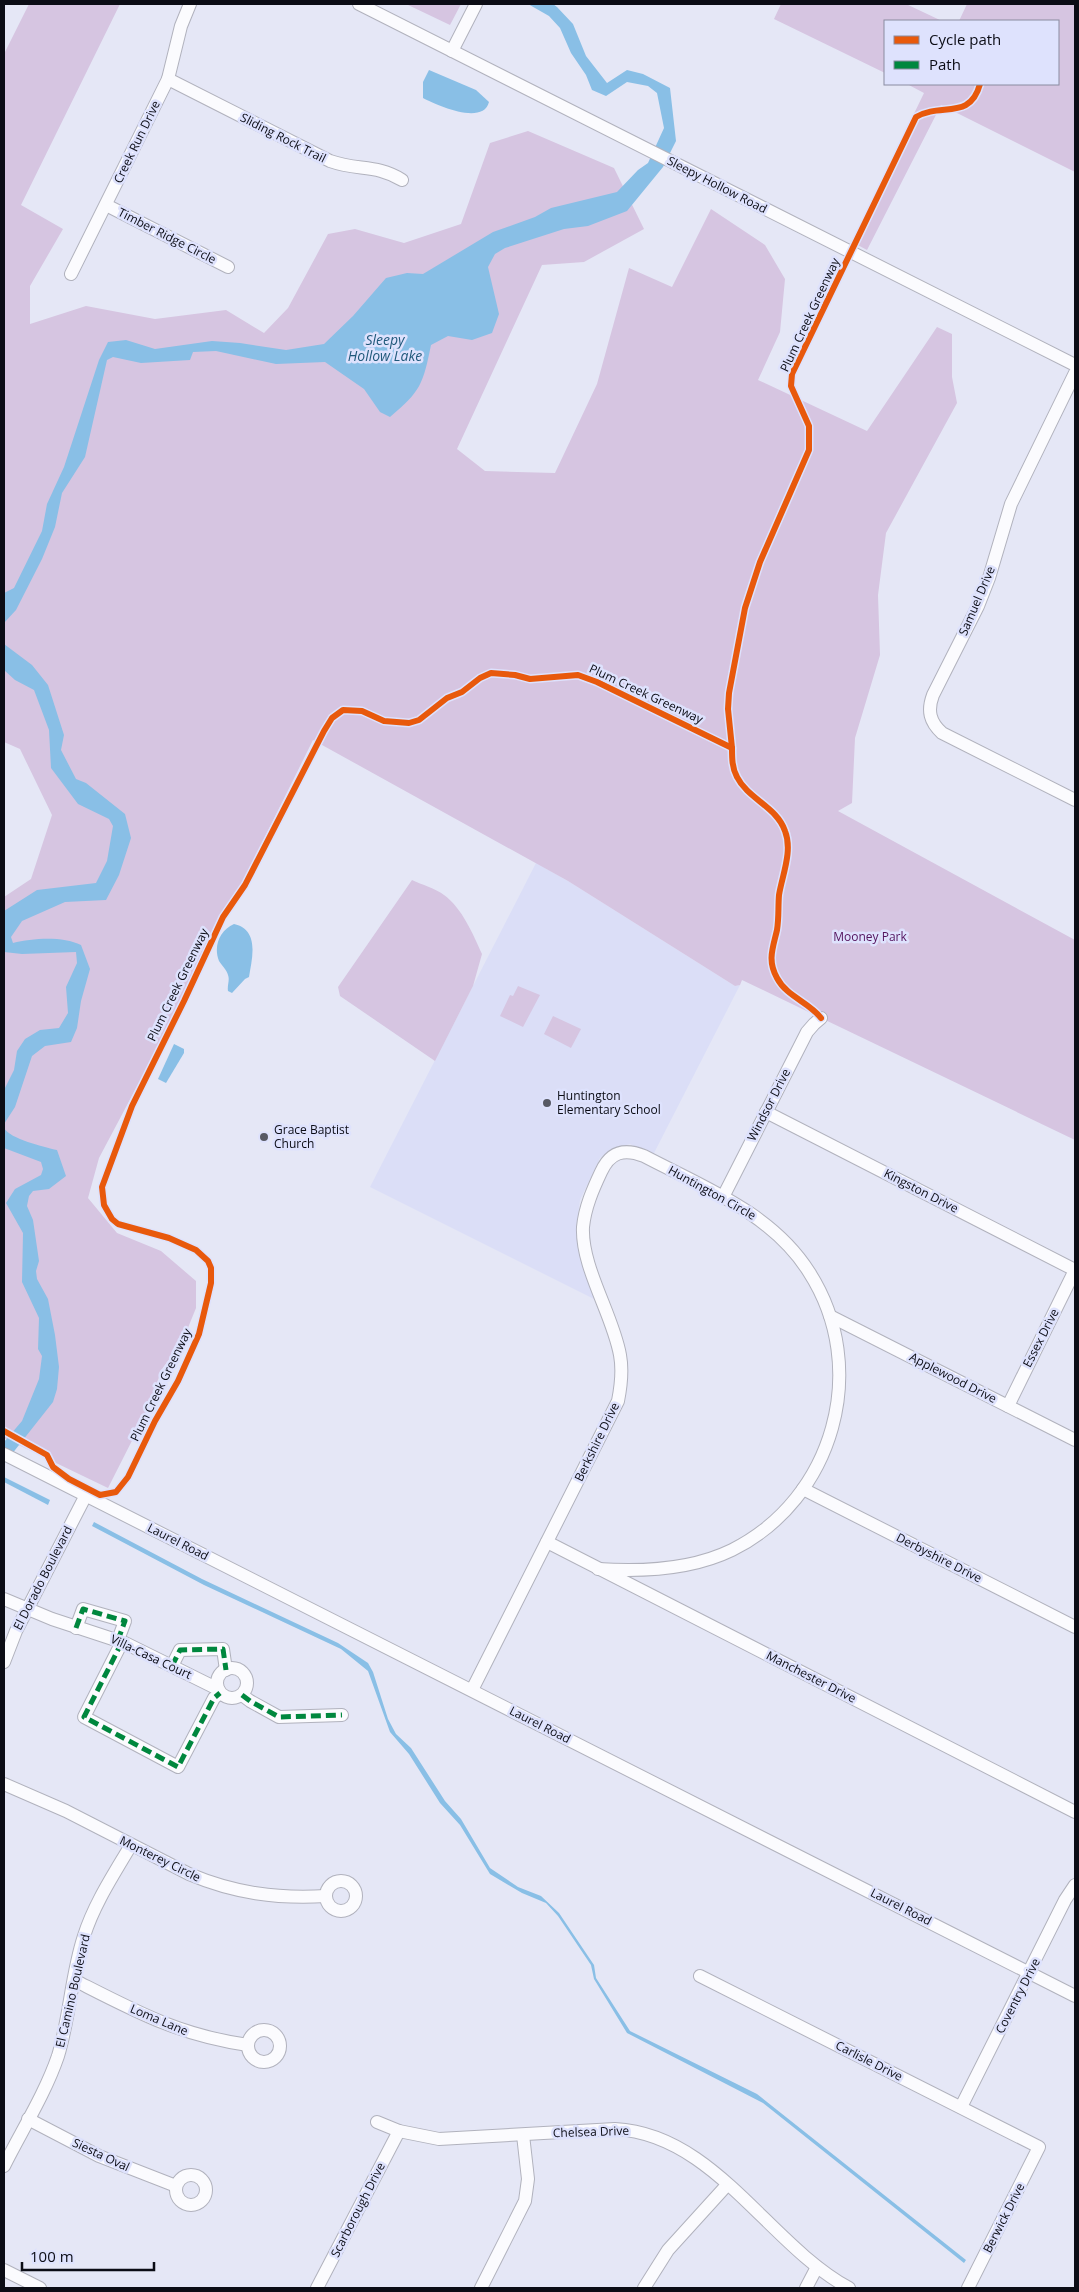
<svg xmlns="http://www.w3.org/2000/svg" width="1079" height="2292" viewBox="0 0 1079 2292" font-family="'Open Sans',sans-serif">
	<rect width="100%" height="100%" fill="#e5e7f6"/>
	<!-- built -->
	<path fill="#dbdef7" d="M536,863L568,881L735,986L740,985L653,1155L630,1144L611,1149L600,1158L580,1200L576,1232L582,1257L596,1300L370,1187Z"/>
	<!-- green -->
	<g fill="#d6c5e1">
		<path d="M29,4H120L21,205L63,229L30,286V324L86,306L155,319L226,310L264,333L288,308L328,234L355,229L404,243L461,224L490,143L528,131L614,168L644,229L584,262L542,265L457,449L485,471L555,473L597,384L629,268L672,287L711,209L765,245L785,279L780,332L758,380L867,431L937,327L952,334V377L957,403L886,533L878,595L880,655L855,738L852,803L838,811L1075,940V1140L742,980L740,985L735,986L568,881L313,740L207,954L99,1158L88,1198L117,1233L161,1251L196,1281V1308L183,1340L162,1369L146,1413L108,1488L4,1438V897L31,879L52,815L20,749L4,742V54Z"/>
		<path d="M406,4H461L450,25Z"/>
		<path d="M781,4H906L942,21H885V73L774,19Z"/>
		<path d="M967,4H1075V172L941,105L867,250L852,242L924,93L907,84H1058V21H959Z"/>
		<path d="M412,880C422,885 435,888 444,895C462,908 473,934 482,954L473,986L435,1061L340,996L338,987Z"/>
		<path d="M518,986L540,995L523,1027L500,1016L510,995L513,996Z"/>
		<path d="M553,1016L581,1029L571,1048L544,1034Z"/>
	</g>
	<!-- water -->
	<g fill="#89bfe6">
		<path d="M528,4H553L557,7L573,24L586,56L607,83L627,70L643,74L670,88L676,141L663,167L627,211L588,226L564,229L505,248L495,254L488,267L499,314L492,333L472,340L448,336L431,345C423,384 421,391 390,417L380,412L364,389L325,362L276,364L216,351L193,352L190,360L141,363L113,357L107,360L85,457L62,493L55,527L42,559L16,610L4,623V593L14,588L42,531L47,504L64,467L99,360L108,342L126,340L155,349L212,341L240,343L286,350L324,344L353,316L386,278L407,273L423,274L493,232L535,217L551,208L617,192L638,170L648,163L664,128L657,93L648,86L627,82L606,96L592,90L586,75L571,53L560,28L549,16Z"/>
		<path d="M429,70L476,90L489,102C483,126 436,105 423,98V82Z"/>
		<path d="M4,644L32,665L48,685L64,735L61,750L76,779L86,783L125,814L131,838L119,875L106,900L65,902L22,921L11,937L13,943C33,938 63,936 81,945L90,969L81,1001L77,1028L71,1042L45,1046L32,1056L15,1107L4,1124V1090L14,1070L17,1051L25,1039L40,1030L59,1028L68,1013L66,987L77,963L76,952L22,954L4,952V911L37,890L96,883L107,861L113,826L109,819L78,804L51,768L49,730L34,690L15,680L4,670Z"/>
		<path d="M234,924C260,930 252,958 249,977L245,979L232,993L228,991C227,986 230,980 228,975C227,970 222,966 219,961C213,946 220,930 234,924Z"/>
		<path d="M174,1044L184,1049V1053L166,1083L158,1079Z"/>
		<path d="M4,1128C10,1139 44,1147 57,1150L66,1176L49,1189L33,1191L29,1196L27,1206L33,1220L39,1261L36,1271L37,1279L48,1299L55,1335L59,1367L57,1389L53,1402L4,1464V1442L22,1421L39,1379L42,1356L38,1349L39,1318L22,1282L23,1233L6,1203L15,1189L41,1175L43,1169L41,1162L4,1148Z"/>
		<path d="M4,1477L50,1500L48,1505L4,1482Z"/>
		<path d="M94,1522L202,1579L338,1643L368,1663L373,1672L388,1719L396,1734L411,1748L445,1801L461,1819L490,1868L518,1887L541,1896L559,1913L594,1965L596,1978L630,2031L757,2094L966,2260L964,2263L763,2103L627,2033L594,1979L591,1965L558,1916L546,1903L522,1893L490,1874L460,1825L440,1803L409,1754L390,1732L368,1671L341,1649L204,1585L92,1526Z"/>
	</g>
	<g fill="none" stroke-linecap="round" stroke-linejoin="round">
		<defs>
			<g id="minor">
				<path d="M359,4L1075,365"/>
				<path d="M452,51L476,4"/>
				<path d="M168,79L330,161C358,171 376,164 402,180"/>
				<path d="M106,205L228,267"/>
				<path d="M71,274L168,79L181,26L190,4"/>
				<path d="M1075,373L1011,504L989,578L978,606L933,695C927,711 930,722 942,733L1075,800"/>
				<path d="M766,1112L1075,1270"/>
				<path d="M723,1197L807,1032L814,1024L821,1018"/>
				<path d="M830,1316L1075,1440"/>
				<path d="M1008,1406L1075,1270"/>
				<path d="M4,1454L1075,1996"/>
				<path d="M803,1489L1075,1627"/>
				<path d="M547,1542L1075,1812"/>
				<path d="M4,1599L52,1619L125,1643L218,1689"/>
				<path d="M76,1628L83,1609L125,1621L118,1640"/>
				<path d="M122,1642L84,1717L178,1767L214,1698L220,1693"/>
				<path d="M4,1662L16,1631L86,1495"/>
				<path d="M172,1666L180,1650L223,1649L226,1670"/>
				<circle cx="232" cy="1683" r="15"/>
				<path d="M472,1690L618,1401C621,1386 623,1371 620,1355C613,1315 581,1267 583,1227C585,1207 593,1189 601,1172C610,1152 624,1148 644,1156C703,1187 772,1213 809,1272C871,1368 834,1499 732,1550C691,1570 642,1572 598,1569"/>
				<path d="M242,1695L250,1701L279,1717L342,1715"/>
				<path d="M4,1784L66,1811L189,1874C234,1893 277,1899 326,1896"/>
				<circle cx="341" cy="1896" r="15"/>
				<path d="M700,1976L1039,2147L968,2288"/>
				<path d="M74,1980C135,2011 178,2035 248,2045"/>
				<circle cx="264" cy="2046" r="16"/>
				<path d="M961,2107L1065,1900L1075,1885"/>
				<path d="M28,2119L99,2156L176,2186"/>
				<path d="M377,2122L399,2131L439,2139L615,2129C714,2134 768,2244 849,2288"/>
				<path d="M4,2166C22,2130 45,2094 58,2056C70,2017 71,1975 84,1936C94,1904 114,1874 131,1845"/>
				<circle cx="191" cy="2190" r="15"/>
				<path d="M4,2270L40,2288"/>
				<path d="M317,2288L399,2131"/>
				<path d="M481,2288L525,2201L528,2179L523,2135"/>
				<path d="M644,2288L668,2250L727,2185"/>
				<path d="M806,2288L817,2267"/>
			</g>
		</defs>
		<!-- minor casing -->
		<use href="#minor" stroke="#b1b2bd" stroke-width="14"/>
		<!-- minor -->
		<use href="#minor" stroke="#fbfbfe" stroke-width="12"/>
		<!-- quiet -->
		<g stroke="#00873e" stroke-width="5" stroke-dasharray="10 5" stroke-linecap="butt">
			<path d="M76,1628L83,1609L125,1621L118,1640"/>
			<path d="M122,1642L84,1717L178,1767L214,1698L220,1693"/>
			<path d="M172,1666L180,1650L223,1649L226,1670"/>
			<path d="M242,1695L250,1701L279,1717L342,1715"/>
		</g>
		<defs>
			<g id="cycleway">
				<path d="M732,748L728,709L729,693L745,608L760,562L809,450V426L791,386L792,374L916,117C941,102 970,121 980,84"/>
				<path d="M4,1431L47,1455L53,1467L69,1479L100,1495L116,1492L128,1477L155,1421L178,1381L199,1334L211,1283V1268L208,1261L196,1250L169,1238L118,1224L112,1219L104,1205L102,1187L132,1106L184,1001L223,917L245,885L324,731L332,718L343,710L362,711L384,721L409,723L419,720L447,698L462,692L480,678L491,673L515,675L530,679L578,675L597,682L732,748C732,758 732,768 737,777C748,799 777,807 785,831C793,851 782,876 779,895C778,907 779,918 777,930C773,948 767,960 777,978C787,997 809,1002 821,1018"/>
			</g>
		</defs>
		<!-- cycleway casing -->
		<use href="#cycleway" stroke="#dee2fd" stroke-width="9"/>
		<!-- cycleway -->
		<use href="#cycleway" stroke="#e8590c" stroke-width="6"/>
	</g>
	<!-- markers -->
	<g fill="#575964" stroke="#dee2fd" stroke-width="2">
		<circle cx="547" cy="1103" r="5"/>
		<circle cx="264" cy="1137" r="5"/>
	</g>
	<g text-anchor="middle" stroke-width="5" stroke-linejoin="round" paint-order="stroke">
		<!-- street labels -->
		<g font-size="12" fill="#0b0c15" stroke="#dee2fd">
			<text transform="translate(283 138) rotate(27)" y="4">Sliding Rock Trail</text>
			<text transform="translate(137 142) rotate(-64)" y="4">Creek Run Drive</text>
			<text transform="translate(717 185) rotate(27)" y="4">Sleepy Hollow Road</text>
			<text transform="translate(167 236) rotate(27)" y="4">Timber Ridge Circle</text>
			<text transform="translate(810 315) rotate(-65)" y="4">Plum Creek Greenway</text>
			<text transform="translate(977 601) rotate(-67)" y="4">Samuel Drive</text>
			<text transform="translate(646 694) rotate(25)" y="4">Plum Creek Greenway</text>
			<text transform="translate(178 985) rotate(-64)" y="4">Plum Creek Greenway</text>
			<text transform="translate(769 1105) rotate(-63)" y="4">Windsor Drive</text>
			<text transform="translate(921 1191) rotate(27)" y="4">Kingston Drive</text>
			<text transform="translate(712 1193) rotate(29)" y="4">Huntington Circle</text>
			<text transform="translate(1041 1338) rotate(-63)" y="4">Essex Drive</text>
			<text transform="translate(953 1378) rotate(27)" y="4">Applewood Drive</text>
			<text transform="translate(161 1385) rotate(-64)" y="4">Plum Creek Greenway</text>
			<text transform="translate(597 1442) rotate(-64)" y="4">Berkshire Drive</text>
			<text transform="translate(178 1542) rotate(27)" y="4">Laurel Road</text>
			<text transform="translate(939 1558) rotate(27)" y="4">Derbyshire Drive</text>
			<text transform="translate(43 1578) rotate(-63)" y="4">El Dorado Boulevard</text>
			<text transform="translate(151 1657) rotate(25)" y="4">Villa-Casa Court</text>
			<text transform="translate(811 1677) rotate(27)" y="4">Manchester Drive</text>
			<text transform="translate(540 1725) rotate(27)" y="4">Laurel Road</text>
			<text transform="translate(160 1859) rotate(26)" y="4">Monterey Circle</text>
			<text transform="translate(901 1907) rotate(27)" y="4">Laurel Road</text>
			<text transform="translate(73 1991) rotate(-77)" y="4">El Camino Boulevard</text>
			<text transform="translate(1018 1996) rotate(-63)" y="4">Coventry Drive</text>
			<text transform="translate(159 2020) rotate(23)" y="4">Loma Lane</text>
			<text transform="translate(869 2061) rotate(27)" y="4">Carlisle Drive</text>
			<text transform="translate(591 2132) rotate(-2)" y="4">Chelsea Drive</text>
			<text transform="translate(101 2155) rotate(25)" y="4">Siesta Oval</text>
			<text transform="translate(358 2210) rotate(-63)" y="4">Scarborough Drive</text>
			<text transform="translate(1004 2218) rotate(-63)" y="4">Berwick Drive</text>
		</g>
		<!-- park labels -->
		<g font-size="12" fill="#53125d" stroke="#dee2fd">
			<text x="870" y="941">Mooney Park</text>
		</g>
		<!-- poi labels -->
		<g font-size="12" fill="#0b0c15" stroke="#dee2fd" text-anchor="start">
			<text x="557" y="1100">Huntington<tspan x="557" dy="14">Elementary School</tspan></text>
			<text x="274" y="1134">Grace Baptist<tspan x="274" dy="14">Church</tspan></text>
		</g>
		<!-- water labels -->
		<g font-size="14" font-style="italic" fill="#1f587a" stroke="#dee2fd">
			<text x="385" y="345">Sleepy<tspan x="385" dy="16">Hollow Lake</tspan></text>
		</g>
	</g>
	<!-- border -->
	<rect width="1079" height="2292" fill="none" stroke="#0b0c15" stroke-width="10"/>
	<!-- legend -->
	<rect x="884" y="20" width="175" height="65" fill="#dee2fd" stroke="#8a8ca0"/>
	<rect x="894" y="36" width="25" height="8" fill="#e8590c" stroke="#8a8ca0"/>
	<text x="929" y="45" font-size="15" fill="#0b0c15">Cycle path</text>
	<rect x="894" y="61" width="25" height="8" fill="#00873e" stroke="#8a8ca0"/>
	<text x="929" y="70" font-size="15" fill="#0b0c15">Path</text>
	<!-- scale -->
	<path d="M22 2262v8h132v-8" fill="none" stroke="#0b0c15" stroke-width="2.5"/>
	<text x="30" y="2262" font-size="15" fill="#0b0c15" stroke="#dee2fd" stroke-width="4" paint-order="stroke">100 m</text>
</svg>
